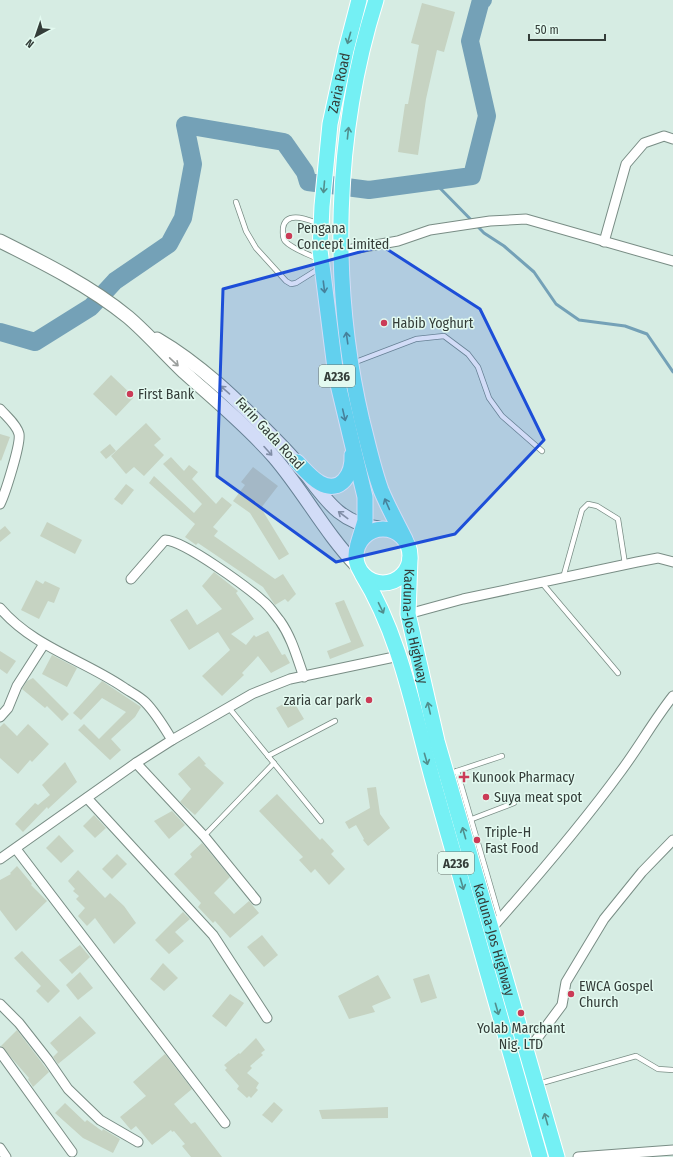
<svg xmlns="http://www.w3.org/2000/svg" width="673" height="1157" viewBox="0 0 673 1157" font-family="'Fira Sans Condensed',sans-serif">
	<rect width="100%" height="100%" fill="#d6ece3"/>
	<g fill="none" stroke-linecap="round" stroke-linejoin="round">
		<!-- stream -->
		<path stroke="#74a1b7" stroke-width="3" d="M433,181L484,233L504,246L534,272L556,304L579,320L625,326L647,334L673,372"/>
		<!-- river -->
		<path stroke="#74a1b7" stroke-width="18" d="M0,332L35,342L91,307L115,281L169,244L183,218L193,164L185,125L284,142L305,172L308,182L369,190L472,176L487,116L470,41L481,0H483"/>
	</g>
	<!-- building -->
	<g fill="#c6d3c2">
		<path d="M422,3L455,12L444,52L437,50L426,99L418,155L398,152L405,104H408L419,45L411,43Z"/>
		<path d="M111,375L134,397L116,416L93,394Z"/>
		<path d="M146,423L161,439L154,445L164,455L144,476L134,467L126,474L111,456Z"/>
		<path d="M0,434L10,437L1,461L0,460Z"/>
		<path d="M110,444L116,451L106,459L100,452Z"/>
		<path d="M171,457L184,471L189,465L198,472L192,479L216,504L222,497L232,505L213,527L218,531L214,536L275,579L283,574L296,594L288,602L285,599L275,605L263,587L198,543L196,545L185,537L195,524L149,483L154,476L194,513L202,504L163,464Z"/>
		<path d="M253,467L278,486L261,508L289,554L279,560L250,513L233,501L245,485L241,482Z"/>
		<path d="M126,484L134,490L122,505L114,499Z"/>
		<path d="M47,522L82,540L75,554L40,536Z"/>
		<path d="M5,526L11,533L0,542V530Z"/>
		<path d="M214,572L238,591L236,593L254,619L231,634L246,645L254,635L256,637L268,631L282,655L285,654L290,663L271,673L258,656L242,673L244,675L222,696L202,676L230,650L218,632L189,650L170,620L187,609L197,625L222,609L202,586Z"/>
		<path d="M36,580L43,584L45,581L60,588L54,603L48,601L39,619L21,610Z"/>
		<path d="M344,600L364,646L330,659L327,651L351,642L335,603Z"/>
		<path d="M0,651L16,661L7,674L0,669Z"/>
		<path d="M52,655L77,668L67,687L42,674Z"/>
		<path d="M33,678L69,714L62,721L47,706L45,708L22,689L27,681Z"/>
		<path d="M102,681L141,707L135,717L111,739L121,750L110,760L78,730L84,724L99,739L126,712L102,698L81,720L73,713Z"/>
		<path d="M292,699L304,719L288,728L276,708Z"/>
		<path d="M4,723L17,736L28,724L49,744L32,762L30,760L18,774L0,758V727Z"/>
		<path d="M199,756L206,764L204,765L224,783L195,815L180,802L191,789L178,774Z"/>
		<path d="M65,762L77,782L48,809L47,807L23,832L15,824L35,803L38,805L50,795L42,785Z"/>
		<path d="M376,787L380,814L390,828L368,846L363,840L364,839L356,825L349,829L345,822L370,808L367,788Z"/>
		<path d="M277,794L320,840L322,838L334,851L331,854L345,869L329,885L315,869L311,873L299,860L303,857L259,811Z"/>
		<path d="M172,811L185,825L169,839L154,821Z"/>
		<path d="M94,815L106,828L95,838L83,826Z"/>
		<path d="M59,835L74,851L61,863L46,848Z"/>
		<path d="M202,843L230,877L214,893L234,914L249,901L259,913L230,938L215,921L213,923L198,907L201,903L174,874L192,857L190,854Z"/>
		<path d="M117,854L127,864L112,879L102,869Z"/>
		<path d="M17,866L32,884L31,885L47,901L16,931L0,910V880L11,874L10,873Z"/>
		<path d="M78,870L105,898L110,893L124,906L136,923L114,944L95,918L87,926L78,916L85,908L76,899L79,896L73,891L75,889L68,881Z"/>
		<path d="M183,912L190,919L175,932L184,941L169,954L155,940Z"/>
		<path d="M262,935L278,955L264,967L247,947Z"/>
		<path d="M80,945L90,957L72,974L59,960Z"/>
		<path d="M22,951L60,991L48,1003L36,991L41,986L14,958Z"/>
		<path d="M163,963L178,978L164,991L150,979Z"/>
		<path d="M80,972L93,988L78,1000L66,985Z"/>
		<path d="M429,974L437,998L421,1003L413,979Z"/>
		<path d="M378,975L391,998L372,1006L375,1012L349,1019L338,996Z"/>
		<path d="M230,994L244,1003L226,1027L212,1016Z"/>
		<path d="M80,1016L96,1033L58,1064L53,1057L58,1052L50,1043Z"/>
		<path d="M17,1030L49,1072L33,1087L28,1079L29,1078L1,1046Z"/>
		<path d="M256,1038L265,1050L261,1053L263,1055L250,1066L252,1068L247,1073L259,1083L256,1088L258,1090L251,1098L249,1096L247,1098L237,1089L239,1086L225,1070L227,1068L224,1065L239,1053L240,1054Z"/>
		<path d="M165,1054L192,1089L174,1104L191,1124L195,1122L222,1157H191L182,1146L185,1144L174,1131L172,1132L171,1130L152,1145L136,1126L131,1130L120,1117L146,1096L133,1082Z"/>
		<path d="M274,1102L283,1110L272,1123L262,1115Z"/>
		<path d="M65,1103L85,1122L87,1120L102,1131L103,1129L120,1139L113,1153L83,1138L55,1113Z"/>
		<path d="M388,1107V1118L322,1119L319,1110Z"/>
	</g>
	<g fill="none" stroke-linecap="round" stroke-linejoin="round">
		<defs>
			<g id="service">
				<path d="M236,202L246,231L256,248L286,281L291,284L296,283L320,268"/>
				<path d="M318,259C308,254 292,249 285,241C282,237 283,233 283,228C286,210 308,220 320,224"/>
				<path d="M353,363L416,339L444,336L468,354L478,367L489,398L502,416L542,451"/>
				<path d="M563,578L582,510L588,504L597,506L618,519L625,564"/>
				<path d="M542,583L618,673"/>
				<path d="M229,708L321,821"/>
				<path d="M268,756L335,721"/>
				<path d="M457,771L500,919"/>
				<path d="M448,774L502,756"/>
				<path d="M472,819L514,803"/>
				<path d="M204,836L274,763"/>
				<path d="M538,1084L636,1056L658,1069L673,1070"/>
			</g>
			<g id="minor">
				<path d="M604,242L626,164L644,143L664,136L673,139"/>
				<path d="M341,251L398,241L430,230L490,221L526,219L673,261"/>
				<path d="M0,409C6,416 17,425 19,434C21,444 5,494 0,504"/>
				<path d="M131,579L165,540C185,541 247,587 264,602C270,607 275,615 280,621C292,638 297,658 304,677"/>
				<path d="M0,608C32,646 83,660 123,687C130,692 139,696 145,702C156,713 164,727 172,740"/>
				<path d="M408,614L463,599L637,562L658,558L673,562"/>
				<path d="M0,717L8,708L17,686L44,644"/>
				<path d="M136,763L204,836L256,900"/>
				<path d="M87,798L213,935L267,1018"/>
				<path d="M16,849L225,1123"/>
				<path d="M0,859L136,763L172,740L252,694L290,679L399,656"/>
				<path d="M492,928C537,877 581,826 621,771C639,747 654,720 673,696"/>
				<path d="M0,1004L19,1023L48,1060L68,1089L100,1120L138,1142"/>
				<path d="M0,1052L72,1152"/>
				<path d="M527,1052L562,1005L566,982L604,919L642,872L673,840"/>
				<path d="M0,1148L6,1157"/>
				<path d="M578,1157L673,1150"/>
			</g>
			<g id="secondary">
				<path d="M0,241C44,263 90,286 128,317C148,334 165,354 184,372C215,400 247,426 274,457C304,492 325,533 357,566"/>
				<path d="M157,339C200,364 237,400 271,435C282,446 293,457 302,469C325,498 338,523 379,528"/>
			</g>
			<g id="trunk">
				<path d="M376,0C334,133 330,285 362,421C368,444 373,468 381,490C388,507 397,523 405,539"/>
				<path d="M297,462C304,469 311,478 320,483C341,495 353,473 352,455"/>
				<circle cx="383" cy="556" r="27"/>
				<path id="s1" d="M358,544L365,521V497L336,376L320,250L322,206L330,124L346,50L359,0"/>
				<path id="s2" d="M410,558L408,614L437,741L557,1157"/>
				<path d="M362,574C402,639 414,715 435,788C469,911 504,1034 540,1157"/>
			</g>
		</defs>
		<!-- service casing -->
		<use href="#service" stroke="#798d85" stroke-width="6"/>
		<!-- minor casing -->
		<use href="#minor" stroke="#798d85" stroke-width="11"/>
		<!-- secondary casing -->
		<use href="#secondary" stroke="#798d85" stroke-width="15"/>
		<!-- trunk casing -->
		<use href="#trunk" stroke="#fff" stroke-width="17"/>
		<!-- service -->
		<use href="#service" stroke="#fff" stroke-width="4.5"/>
		<!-- minor -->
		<use href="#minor" stroke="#fff" stroke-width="9"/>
		<!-- secondary -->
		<use href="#secondary" stroke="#fff" stroke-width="13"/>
		<!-- trunk -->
		<use href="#trunk" stroke="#74f0f4" stroke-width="15"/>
	</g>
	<!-- one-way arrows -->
	<defs><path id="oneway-shaft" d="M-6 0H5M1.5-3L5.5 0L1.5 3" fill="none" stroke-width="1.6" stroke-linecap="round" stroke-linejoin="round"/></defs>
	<g stroke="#518e8d">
		<use href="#oneway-shaft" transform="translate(349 38) rotate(106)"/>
		<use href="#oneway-shaft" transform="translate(348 133) rotate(-84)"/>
		<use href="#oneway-shaft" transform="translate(324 187) rotate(95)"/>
		<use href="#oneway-shaft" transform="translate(324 287) rotate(83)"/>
		<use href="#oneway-shaft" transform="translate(347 338) rotate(-98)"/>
		<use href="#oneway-shaft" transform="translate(344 415) rotate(77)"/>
		<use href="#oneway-shaft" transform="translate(387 504) rotate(-114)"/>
		<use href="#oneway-shaft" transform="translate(381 608) rotate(64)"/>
		<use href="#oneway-shaft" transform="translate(429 708) rotate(-103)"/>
		<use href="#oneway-shaft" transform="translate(426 759) rotate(74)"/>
		<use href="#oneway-shaft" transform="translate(464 833) rotate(-106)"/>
		<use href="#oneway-shaft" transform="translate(462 884) rotate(74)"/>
		<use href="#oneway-shaft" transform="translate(497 1009) rotate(74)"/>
		<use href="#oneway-shaft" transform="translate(546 1119) rotate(-106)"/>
	</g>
	<g stroke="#9a9e9c">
		<use href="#oneway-shaft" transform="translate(174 362) rotate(43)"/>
		<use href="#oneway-shaft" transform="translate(225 390) rotate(-139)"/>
		<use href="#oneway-shaft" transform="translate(268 451) rotate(48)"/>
		<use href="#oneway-shaft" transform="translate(343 515) rotate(-143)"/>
	</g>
	<!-- marked area -->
	<path fill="#1d4ed8" fill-opacity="0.2" stroke="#1d4ed8" stroke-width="3" stroke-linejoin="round" d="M382,246L480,309L544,440L455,534L336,562L217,476L223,289Z"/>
	<!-- markers -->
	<g fill="#cb3b57" stroke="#e3faf0" stroke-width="1.5">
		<circle cx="289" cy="236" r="4"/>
		<circle cx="384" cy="323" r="4"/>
		<circle cx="130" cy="394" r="4"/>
		<circle cx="369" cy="700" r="4"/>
		<path d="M462 771h4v4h4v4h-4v4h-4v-4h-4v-4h4z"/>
		<circle cx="486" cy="797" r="4"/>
		<circle cx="477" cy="840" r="4"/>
		<circle cx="571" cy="994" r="4"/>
		<circle cx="521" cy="1013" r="4"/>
	</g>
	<g text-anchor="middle" stroke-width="3" stroke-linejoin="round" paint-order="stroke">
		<!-- shield labels -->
		<g fill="#e3faf0" stroke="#687670" stroke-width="1">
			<rect x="319" y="365" width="36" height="22" rx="3"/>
			<rect x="438" y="852" width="36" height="22" rx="3"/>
		</g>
		<g font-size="13" font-weight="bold" fill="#343d39">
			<text x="337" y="381">A236</text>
			<text x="456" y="868">A236</text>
		</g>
		<!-- street labels -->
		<g font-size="14" fill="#343d39" stroke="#e3faf0">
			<text dy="5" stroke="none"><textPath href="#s1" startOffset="468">Zaria Road</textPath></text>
			<text transform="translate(270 433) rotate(47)" y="5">Farin Gada Road</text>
			<text dy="5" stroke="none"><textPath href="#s2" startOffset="69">Kaduna-Jos Highway</textPath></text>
			<text dy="5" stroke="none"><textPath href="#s2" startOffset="393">Kaduna-Jos Highway</textPath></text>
		</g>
		<!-- poi labels -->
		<g font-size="14" fill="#343d39" stroke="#e3faf0" text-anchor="start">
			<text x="297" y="233">Pengana<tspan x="297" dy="16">Concept Limited</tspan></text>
			<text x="392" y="328">Habib Yoghurt</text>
			<text x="138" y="399">First Bank</text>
			<text x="361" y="705" text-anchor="end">zaria car park</text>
			<text x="472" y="782">Kunook Pharmacy</text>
			<text x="494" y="802">Suya meat spot</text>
			<text x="485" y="837">Triple-H<tspan x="485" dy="16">Fast Food</tspan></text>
			<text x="579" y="991">EWCA Gospel<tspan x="579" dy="16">Church</tspan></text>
			<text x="521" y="1033" text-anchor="middle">Yolab Marchant<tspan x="521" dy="16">Nig. LTD</tspan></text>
		</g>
	</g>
	<!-- north arrow -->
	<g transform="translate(36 36) rotate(220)" stroke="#e3faf0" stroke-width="3" paint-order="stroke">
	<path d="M0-3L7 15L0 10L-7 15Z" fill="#343d39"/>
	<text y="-6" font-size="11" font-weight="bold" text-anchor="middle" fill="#343d39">N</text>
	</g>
	<!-- scale -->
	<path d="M529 34v6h76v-6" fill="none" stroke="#343d39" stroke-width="2"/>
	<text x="535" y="34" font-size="12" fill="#343d39" stroke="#e3faf0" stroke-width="3" paint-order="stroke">50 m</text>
</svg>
